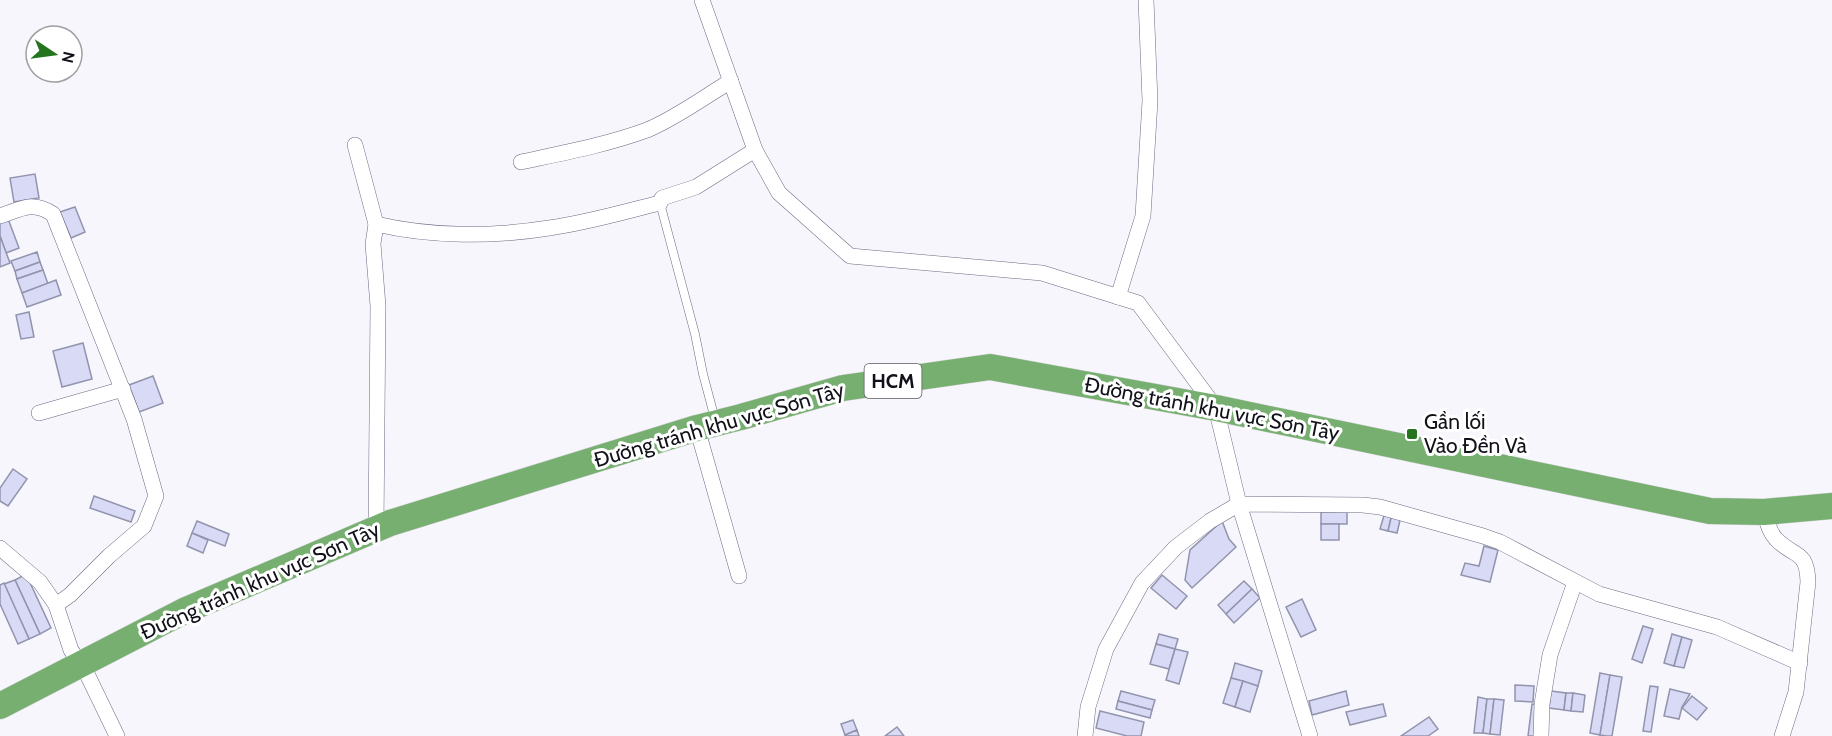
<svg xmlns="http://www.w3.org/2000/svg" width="1832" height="736" viewBox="0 0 1832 736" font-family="Cabin,sans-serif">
	<rect width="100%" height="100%" fill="#f6f6fc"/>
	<!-- building -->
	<g fill="#d8daf6" stroke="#9294ae" stroke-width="1.5">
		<path d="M35,174L39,198L14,202L10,178Z"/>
		<path d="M75,207L85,232L71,238L60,212Z"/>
		<path d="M7,216L19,248L6,253L0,236V219Z"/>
		<path d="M0,236L10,263L0,267Z"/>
		<path d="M37,252L40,262L15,271L11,261Z"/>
		<path d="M40,262L43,270L17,279L15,271Z"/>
		<path d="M43,270L48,284L22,293L17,279Z"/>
		<path d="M56,280L61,295L27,307L22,293Z"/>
		<path d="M29,312L34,337L21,339L16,315Z"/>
		<path d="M83,343L92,379L62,387L53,351Z"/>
		<path d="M153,376L163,403L139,412L129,385Z"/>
		<path d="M13,469L27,479L8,506L0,501V488Z"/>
		<path d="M94,496L135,511L131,522L90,508Z"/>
		<rect x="1321" y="512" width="26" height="12"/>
		<path d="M1385,512L1392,514L1388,531L1380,529Z"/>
		<path d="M1392,514L1401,516L1397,533L1388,531Z"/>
		<path d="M197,521L229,534L225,546L192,533Z"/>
		<path d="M1222,521L1229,539L1236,547L1192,588L1185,580L1190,550Z"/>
		<rect x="1321" y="524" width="18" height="16"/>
		<path d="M192,533L208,540L203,553L187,546Z"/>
		<path d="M1484,546L1498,550L1490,582L1461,575L1465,563L1479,566Z"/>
		<path d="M26,574L51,628L40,634L15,580Z"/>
		<path d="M1162,575L1187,596L1176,609L1151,588Z"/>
		<path d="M15,580L40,634L29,639L4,584Z"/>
		<path d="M1244,581L1252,589L1226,614L1218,605Z"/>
		<path d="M4,583L29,639L18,644L0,604V585Z"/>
		<path d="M1252,589L1260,598L1234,623L1226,614Z"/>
		<path d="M1302,599L1316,630L1301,637L1286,607Z"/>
		<path d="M1643,626L1653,629L1642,663L1632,659Z"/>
		<path d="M1159,634L1178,639L1175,649L1156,644Z"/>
		<path d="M1672,634L1682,637L1674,666L1664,663Z"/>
		<path d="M1682,637L1692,640L1684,668L1674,666Z"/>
		<path d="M1156,644L1175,649L1169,669L1150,664Z"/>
		<path d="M1175,649L1188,652L1179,684L1166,680Z"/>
		<path d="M1235,663L1262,671L1258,686L1231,678Z"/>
		<path d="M1600,673L1610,675L1600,735L1590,733Z"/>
		<path d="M1610,675L1622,677L1612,736H1607L1600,735Z"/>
		<path d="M1231,678L1243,681L1235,707L1223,703Z"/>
		<path d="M1243,681L1258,686L1250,712L1235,707Z"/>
		<path d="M1515,685L1534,686L1533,702L1515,701Z"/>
		<path d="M1650,686L1658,687L1651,732L1643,731Z"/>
		<path d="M1670,689L1690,694L1682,707L1679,719L1664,716Z"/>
		<path d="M1121,691L1155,700L1152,710L1118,701Z"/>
		<path d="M1346,691L1349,705L1312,715L1309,701Z"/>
		<path d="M1551,691L1566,693L1564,710L1549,708Z"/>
		<path d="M1566,693H1573L1571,711L1564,710Z"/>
		<path d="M1573,693L1585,695L1583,712L1571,711Z"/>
		<path d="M1692,696L1707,708L1697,720L1682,708Z"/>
		<path d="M1478,697L1487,699L1483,733H1474Z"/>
		<path d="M1487,699H1494L1490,734L1483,733Z"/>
		<path d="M1494,699L1504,700L1500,735L1490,734Z"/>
		<path d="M1118,701L1152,710L1150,718L1116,709Z"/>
		<path d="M1383,704L1386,716L1350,725L1346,712Z"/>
		<path d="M1532,704L1541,705L1538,736H1528Z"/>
		<path d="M1100,711L1144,722L1141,736H1127L1096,728Z"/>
		<path d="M1429,717L1438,729L1428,736H1401Z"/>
		<path d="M853,720L857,730L845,735L841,724Z"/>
		<path d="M897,727L904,736H885Z"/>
		<path d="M857,730L859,736H846L845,735Z"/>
	</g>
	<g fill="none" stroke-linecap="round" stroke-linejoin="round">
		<defs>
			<path id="service" d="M660,203L695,334L703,374L715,419"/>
			<g id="minor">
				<path d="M702,0L755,150L779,193L850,256L1042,273L1138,303L1216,408L1239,504L1310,736"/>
				<path d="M355,145L376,224"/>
				<path d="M521,162C563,153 606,145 647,130C676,118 704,97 731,81"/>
				<path d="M0,216C21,209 32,200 53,214L134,419L156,496L144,526L109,556L70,595L56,605L40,582L0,548"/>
				<path d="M1118,297L1143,216L1150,101L1146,0"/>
				<path d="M39,413L123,389"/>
				<path d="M697,428L739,576"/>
				<path d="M1764,512C1767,521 1769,532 1776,539C1794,558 1807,549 1808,582L1796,692L1782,736"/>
				<path d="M376,530L378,306L373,244L376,224C431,237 493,237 549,228C586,223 623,212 660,203L662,198L696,187L755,150"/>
				<path d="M56,605L71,650L88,676L117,736"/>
				<path d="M1085,736L1088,707L1106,649L1142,583L1176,547L1210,521L1239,504L1363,505L1380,507L1483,536L1500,542L1599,594L1717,627L1800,663"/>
				<path d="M1541,736L1542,704L1550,655L1575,582"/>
			</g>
			<path id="trunk" d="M0,706L184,611L390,523L697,428L741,417L843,388L990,367L1216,408L1710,511L1764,512L1832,506"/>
		</defs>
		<!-- service casing -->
		<use href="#service" stroke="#6a6c84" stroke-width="9"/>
		<!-- minor casing -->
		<use href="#minor" stroke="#6a6c84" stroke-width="16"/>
		<!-- trunk casing -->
		<use href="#trunk" stroke="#d4d4d6" stroke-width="27"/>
		<!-- service -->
		<use href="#service" stroke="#fff" stroke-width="8"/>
		<!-- minor -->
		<use href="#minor" stroke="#fff" stroke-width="15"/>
		<!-- trunk -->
		<use href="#trunk" stroke="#76af70" stroke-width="26"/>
	</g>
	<!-- markers -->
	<rect fill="#25751e" stroke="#fff" stroke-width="2" x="1406" y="428" width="12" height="12" rx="3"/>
	<g text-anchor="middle" stroke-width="6" stroke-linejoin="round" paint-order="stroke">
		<!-- shield labels -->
		<rect fill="#fff" stroke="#58585f" stroke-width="1.5" x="864.5" y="364" width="57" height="34" rx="4.5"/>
		<g font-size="20" font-weight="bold" fill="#11111a">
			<text x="893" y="388">HCM</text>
		</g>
		<!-- street labels -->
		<g font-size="21" fill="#11111a" stroke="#fff">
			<text transform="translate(1212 409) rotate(11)" y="7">Đường tránh khu vực Sơn Tây</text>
			<text transform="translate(719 425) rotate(-16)" y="7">Đường tránh khu vực Sơn Tây</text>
			<text transform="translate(260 581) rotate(-24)" y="7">Đường tránh khu vực Sơn Tây</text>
		</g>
		<!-- poi labels -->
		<g font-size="21" fill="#11111a" stroke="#fff" text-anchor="start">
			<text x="1424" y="429">Gần lối<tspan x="1424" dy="24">Vào Đền Và</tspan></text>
		</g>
	</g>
	<!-- north arrow -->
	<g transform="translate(54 54) rotate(103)"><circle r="28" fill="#ffffff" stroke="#a0a0a3" stroke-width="1.5"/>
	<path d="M0-4.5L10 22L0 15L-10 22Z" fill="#25751e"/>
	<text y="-9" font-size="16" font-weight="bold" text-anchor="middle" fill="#11111a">N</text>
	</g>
</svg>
